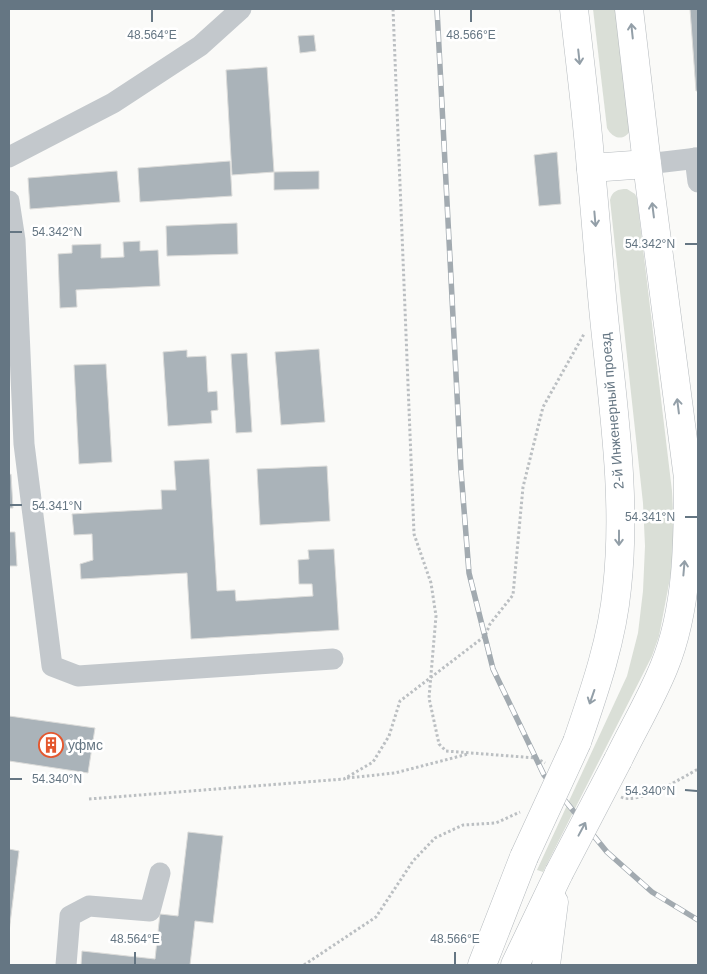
<svg xmlns="http://www.w3.org/2000/svg" width="707" height="974" viewBox="0 0 707 974" font-family="Arial,sans-serif">
	<rect width="100%" height="100%" fill="#fafaf8"/>
	<!-- green -->
	<g fill="#dadfd7">
		<path d="M593,9H617L630,131C623,142 612,138 607,128Z"/>
		<path d="M627,189L635,194L637,198L672,491L674,531L671,573L659,636L652,656L543,872L537,870L627,676L638,633L643,591L645,546L643,503L610,200C612,191 618,189 627,189Z"/>
	</g>
	<!-- building -->
	<g fill="#aab3b9" stroke="#dcdcda">
		<path d="M690,9H698V91H696Z"/>
		<path d="M314,35L316,51L300,53L298,36Z"/>
		<path d="M267,67L274,172L232,175L226,70Z"/>
		<path d="M557,152L561,204L539,206L534,155Z"/>
		<path d="M230,161L232,196L140,202L138,168Z"/>
		<path d="M117,171L120,202L30,209L28,178Z"/>
		<path d="M319,171V189L274,190V172Z"/>
		<path d="M237,223L238,254L167,256L166,226Z"/>
		<path d="M140,241V251L158,250L160,286L76,290L77,307L60,308L58,254L72,253V245L101,244V258L124,257L123,242Z"/>
		<path d="M319,349L325,422L281,425L275,352Z"/>
		<path d="M187,350V357L206,356L208,392L217,391L218,410L211,411L212,423L168,426L163,352Z"/>
		<path d="M247,353L252,432L236,433L231,354Z"/>
		<path d="M106,364L112,462L79,464L74,365Z"/>
		<path d="M209,459L217,591L235,590L236,601L313,596L312,584H299L298,560L309,559L308,550L334,549L339,630L191,639L187,573L81,579L80,564L93,560L92,534L74,535L72,514L162,509L161,490H176L174,461Z"/>
		<path d="M327,466L330,521L260,525L257,469Z"/>
		<path d="M11,474L13,508H9V475Z"/>
		<path d="M9,532H15L17,566H9Z"/>
		<path d="M9,716L95,728L88,773L9,761Z"/>
		<path d="M188,832L223,836L213,923L195,921L190,965H81L82,951L155,959L160,914L178,916Z"/>
		<path d="M9,849L19,851L9,932Z"/>
	</g>
	<g fill="none" stroke-linecap="round" stroke-linejoin="round">
		<defs>
			<g id="major">
				<path d="M574,9C580,63 587,116 591,170C596,219 599,268 604,317C613,407 627,498 617,588C612,641 594,692 577,742"/>
				<path d="M591,168L647,164"/>
				<path d="M618,760C633,729 651,699 664,667C688,609 688,540 688,478L647,164L629,9"/>
				<path d="M482,965L524,857"/>
				<path d="M515,965L559,873"/>
				<path d="M546,965L554,902"/>
			</g>
		</defs>
		<!-- major casing -->
		<use href="#major" stroke="#b5babe" stroke-width="29"/>
		<!-- path -->
		<g stroke="#bbbfc2" stroke-width="3" stroke-dasharray="2.5 2.5" stroke-linecap="butt">
			<path d="M393,9L414,534L431,583L436,616L429,698L439,744L446,751L536,758L545,763"/>
			<path d="M347,778L395,773L468,754"/>
			<path d="M621,797C638,805 682,778 698,769"/>
			<path d="M89,799L344,779L373,762L389,736L400,701L485,636L490,624L513,595L523,487L543,407L584,334"/>
			<path d="M304,965L376,917L413,861L435,838L463,825L496,823L520,812"/>
		</g>
		<!-- minor -->
		<g stroke="#c3c8cc" stroke-width="21">
			<path d="M9,157L113,103L200,46L241,9"/>
			<path d="M695,158L698,182"/>
			<path d="M647,164L698,158"/>
			<path d="M9,201L15,240L24,444L52,666L78,676L333,659"/>
			<path d="M66,965L70,916L89,906L150,911L160,873"/>
		</g>
		<!-- major -->
		<use href="#major" stroke="#fff" stroke-width="28"/>
		<defs>
			<path id="rail" d="M437,9L461,471L469,573L493,669L544,775L607,852L652,892L698,920"/>
		</defs>
		<!-- rail casing -->
		<use href="#rail" stroke="#a2aab0" stroke-width="5.5"/>
		<!-- rail -->
		<use href="#rail" stroke="#fff" stroke-width="4" stroke-dasharray="11" stroke-linecap="butt"/>
		<defs>
			<g id="major-bridge">
				<path d="M524,857L577,742"/>
				<path d="M559,873L618,760"/>
			</g>
		</defs>
		<!-- major-bridge casing -->
		<use href="#major-bridge" stroke="#b5babe" stroke-width="29" stroke-linecap="butt"/>
		<!-- major-bridge -->
		<use href="#major-bridge" stroke="#fff" stroke-width="28"/>
	</g>
	<!-- one-way arrows -->
	<defs><path id="oneway-shaft" d="M-6 0H5M1.5-3L5.5 0L1.5 3" fill="none" stroke-width="1.6" stroke-linecap="round" stroke-linejoin="round" transform="scale(1.25)"/></defs>
	<g stroke="#939fa8">
		<use href="#oneway-shaft" transform="translate(632 31) rotate(-96)"/>
		<use href="#oneway-shaft" transform="translate(579 57) rotate(84)"/>
		<use href="#oneway-shaft" transform="translate(653 210) rotate(-97)"/>
		<use href="#oneway-shaft" transform="translate(595 219) rotate(85)"/>
		<use href="#oneway-shaft" transform="translate(678 406) rotate(-97)"/>
		<use href="#oneway-shaft" transform="translate(619 538) rotate(90)"/>
		<use href="#oneway-shaft" transform="translate(684 568) rotate(-85)"/>
		<use href="#oneway-shaft" transform="translate(592 697) rotate(109)"/>
		<use href="#oneway-shaft" transform="translate(582 829) rotate(-62)"/>
	</g>
	<!-- ticks -->
	<path fill="none" stroke="#657683" stroke-width="2" d="M152,22V10M471,22V10M10,232H22M685,244H697M10,505H22M685,517H697M10,779H22M685,790L697,791M135,964V952M455,964V952"/>
	<!-- icons -->
	<defs>
		<symbol id="building-ring" viewBox="-11 -11 22 22"><circle r="9.5" fill="#fff" stroke="#e4572e" stroke-width="1.5"/><path d="M-4-6H4V6H1V3H-1V6H-4ZM-2.5-4.3h1.7v1.8h-1.7ZM.8-4.3h1.7v1.8H.8ZM-2.5-1h1.7V.8h-1.7ZM.8-1h1.7V.8H.8Z" fill="#e4572e"/></symbol>
	</defs>
	<g fill-rule="evenodd">
		<use href="#building-ring" x="37" y="731" width="28" height="28"/>
	</g>
	<g text-anchor="middle" stroke-width="5" stroke-linejoin="round" paint-order="stroke">
		<!-- street labels -->
		<g font-size="14" fill="#657683" stroke="#fff">
			<text transform="translate(612 411) rotate(-95)" y="5">2-й Инженерный проезд</text>
		</g>
		<!-- poi labels -->
		<g font-size="14" fill="#657683" stroke="#fff" text-anchor="start">
			<text x="68" y="750">уфмс</text>
		</g>
	</g>
	<g font-size="12" text-anchor="middle" fill="#657683" stroke="#fff" stroke-width="5" stroke-linejoin="round" paint-order="stroke">
		<text x="152" y="39">48.564°E</text>
		<text x="471" y="39">48.566°E</text>
		<text x="57" y="236">54.342°N</text>
		<text x="650" y="248">54.342°N</text>
		<text x="57" y="510">54.341°N</text>
		<text x="650" y="521">54.341°N</text>
		<text x="57" y="783">54.340°N</text>
		<text x="650" y="795">54.340°N</text>
		<text x="135" y="943">48.564°E</text>
		<text x="455" y="943">48.566°E</text>
	</g>
	<!-- border -->
	<rect width="707" height="974" fill="none" stroke="#657683" stroke-width="20"/>
</svg>
